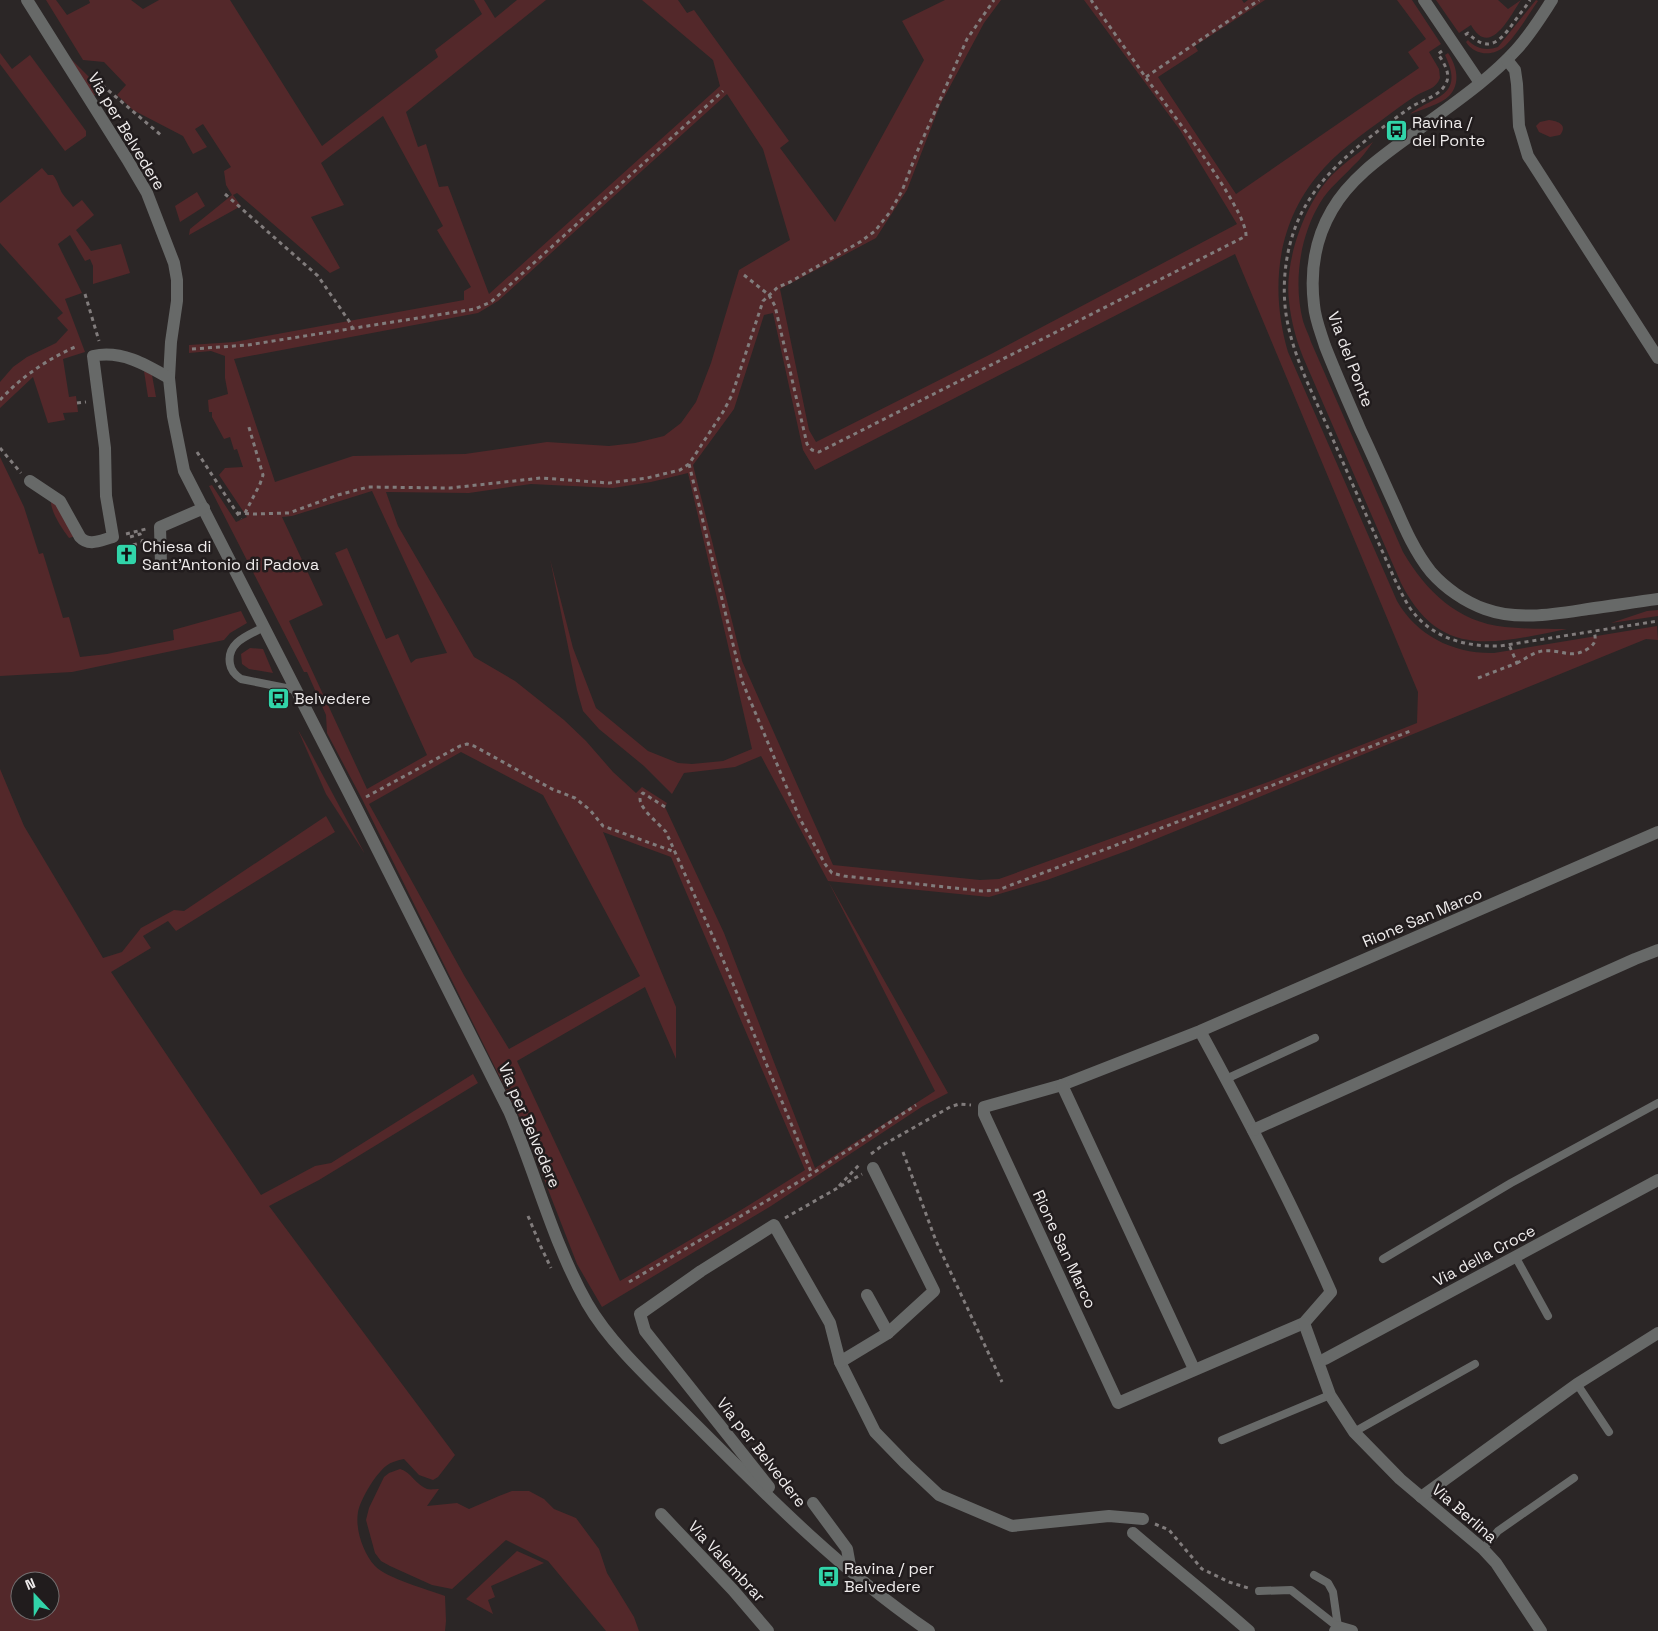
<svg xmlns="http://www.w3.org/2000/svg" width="1658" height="1631" viewBox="0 0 1658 1631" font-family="'Space Grotesk',sans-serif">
	<rect width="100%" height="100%" fill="#2b2626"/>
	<!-- green -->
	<g fill="#53282a" fill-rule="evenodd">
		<path d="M46,0H56L67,15L90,3L89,0H131L143,9L159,0H230L322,146L438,57L435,50L482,14L474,0H484L495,18L517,0H546L406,112L418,147L426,144L439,187L448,186L489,294L720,86L713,60L642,0H678L687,13L694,10L789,141L780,148L835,222L924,60L902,21L945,0H1001L984,23L940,105L907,190L876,238L780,289L809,430L816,442L993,353L1237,224L1180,130L1084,0H1242L1244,3L1248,0H1265L1195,46L1198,51L1158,77L1236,194L1419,68L1408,52L1426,39L1397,0H1412L1441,44L1429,52L1439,69L1440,78C1436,89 1426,90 1417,95C1410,99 1404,104 1398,108C1373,127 1345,145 1324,168C1277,219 1269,287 1288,352L1397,601C1417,636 1454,654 1494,653L1657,626L1658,640L1646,639L1129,850L1047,880L989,897L828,881L948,1093L923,1106L771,1206L602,1307L577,1264L521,1120L362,799L327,733L326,715L307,672H304L209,486L212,485L236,522L247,517L219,475L225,468L243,467L237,449L234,450L230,437L224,439L212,417V412H209L208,400L228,394L225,378V356L211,351L189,353V345L234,342L464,300V291L471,287L437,230L443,226L383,116L321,163L344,205L311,217L340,268L330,273L237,193L233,195L241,206L189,235L190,229L232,195L226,185L224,171L231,167L203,124L195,129L207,147L193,154L183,136L133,110L117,95L126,85L104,62L83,60ZM727,94L763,149L790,240L739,270L711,363L696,402L681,423L664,436L635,443L609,446L547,442L465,454L353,456L275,482L234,359L478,313L498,301ZM1235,254L1418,692L1417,723L1268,782L999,879L980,880L833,865L742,661L693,465L734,409L764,315L773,313L803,450L815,470ZM688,473L752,749L723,761L692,764L678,763L648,751L596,708L573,648L550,559L577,690L583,711L599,729L644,766L672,794L684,773L735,767L761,756L828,881L935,1091L815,1168L724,933L665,807L667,803L642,787L636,793L613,772L586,741L564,720L515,681L474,657L398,526L386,492L469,493L531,484L613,488L651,482ZM372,491L447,653L416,659L411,663L398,634L386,639L347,548L335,553L427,755L367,789L289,621L323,605L282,517L292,516ZM461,752L543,795L640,976L509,1049L465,977L369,804ZM603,832L671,857L805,1170L741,1210L620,1281L517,1061L645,987L676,1059V1007Z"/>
		<path d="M1436,0H1498L1508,9L1521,0C1510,16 1490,59 1471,25L1459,33Z"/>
		<path d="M1536,0L1538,1C1528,15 1518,33 1506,45C1494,57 1475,56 1466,42L1468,40C1476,49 1487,51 1498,47Z"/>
		<path d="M0,53L12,69L30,55L86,131V136L65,151L0,64Z"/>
		<path d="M1448,53C1457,66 1461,84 1449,96C1441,104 1420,110 1410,114C1435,95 1465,97 1445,55Z"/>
		<path d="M71,59L101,89L93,97Z"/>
		<path d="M1549,120C1558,121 1568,125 1560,135L1550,137L1539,132L1536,126L1540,122Z"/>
		<path d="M1373,142C1367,150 1361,159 1353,166C1342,178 1329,188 1320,203C1300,236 1293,282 1303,321C1305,328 1309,335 1311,342L1403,552C1426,591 1457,622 1505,627C1525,629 1546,629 1567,629C1496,643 1440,661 1401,583L1303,357C1296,339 1291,321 1289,301C1284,262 1304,205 1331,176C1344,163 1358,153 1373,142Z"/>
		<path d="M42,168L48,175H53C58,181 59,188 62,193C65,198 70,202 73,207L82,200L94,215L76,230L91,251L121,244L130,273L93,284V266L90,259L85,261L70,235L58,244L82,293L65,299L85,352L63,359L69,397L76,396L78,412L63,413L65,420L48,423L33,377L0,408V382L13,367L27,357L56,343L68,330L57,318L63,313L0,243V203Z"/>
		<path d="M197,192L205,206L180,222L175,206Z"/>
		<path d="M144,371L152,375L156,397H148Z"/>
		<path d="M0,457L24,507L39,554L43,553L63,618L69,617L80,657L107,654L174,640L173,630L241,611L247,623L230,633L224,640L72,672L0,676Z"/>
		<path d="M51,497L76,536L69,538C61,527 49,510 51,497Z"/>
		<path d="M1658,610V616L1611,623L1647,611Z"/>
		<path d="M250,648L263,649L273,673L249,669L242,664L241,654Z"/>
		<path d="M298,730L305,742L365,854L326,794Z"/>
		<path d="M0,769L24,826L103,958L122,952L141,928L174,910L184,911L326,816L335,832L176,931L168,921L143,936L151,948L111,972L261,1195L315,1166L331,1163L473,1074L478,1083L319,1180L269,1206L455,1455L438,1477L433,1480L419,1475L404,1459C398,1460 391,1462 386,1466C375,1475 361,1498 358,1512C355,1529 363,1553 375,1566C386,1578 429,1590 445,1596L446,1621L445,1631H0ZM20,1581H50V1611H20Z"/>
		<path d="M400,1469C411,1472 416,1485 427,1489C430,1490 436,1489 439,1489L427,1506L457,1503L469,1509L499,1496L512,1491H529L544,1499L554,1509L576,1518L599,1549L607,1573L634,1617L639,1631H606L548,1561L506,1540L452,1589L432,1585L390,1566L381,1561L375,1553L366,1520L369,1508L384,1477L389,1473Z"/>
		<path d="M517,1551L544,1563L491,1586L495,1597L488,1600L493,1614L466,1599Z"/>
	</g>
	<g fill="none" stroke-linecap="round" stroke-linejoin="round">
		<!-- path -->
		<g stroke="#817c7c" stroke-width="3" stroke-dasharray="4 4" stroke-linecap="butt">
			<path d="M1465,35L1468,33C1488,54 1500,42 1514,22C1519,15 1525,8 1530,0"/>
			<path d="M1442,51L1438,54C1444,63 1452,75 1445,85C1438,97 1422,100 1411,107C1365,140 1315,174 1295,228C1285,255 1282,286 1286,314C1292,354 1312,392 1328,428C1350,479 1373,530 1395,580C1400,590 1404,599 1410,608C1431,638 1465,647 1500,646L1658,621"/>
			<path d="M1146,77L1259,0"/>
			<path d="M96,80L162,136"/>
			<path d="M225,194L318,276L349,321L353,329"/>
			<path d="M744,275L769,295L775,306L807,444L812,450L819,452L1246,236C1247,209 1166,105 1146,78C1128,52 1109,26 1091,0"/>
			<path d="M85,294L99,341"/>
			<path d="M192,349L248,345L475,309L491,302L723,91"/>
			<path d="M0,400C22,376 48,359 77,346"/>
			<path d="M77,403L86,402"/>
			<path d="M0,448L21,473"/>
			<path d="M197,452L241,519"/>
			<path d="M689,464L742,681L800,819L825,864L832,873L844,876L982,891L998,890L1235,800L1413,730"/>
			<path d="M237,513L254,514L289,513L338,495L368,487L450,488L541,478L609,483L647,478L680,470L689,464L723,412L732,395L763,301L778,287L790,282L860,242L875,231L890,212L902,191L917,152L967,39L994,0"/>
			<path d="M245,513L260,484L263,475L248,424"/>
			<path d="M126,534L146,529"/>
			<path d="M130,537L140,534L145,547"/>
			<path d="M133,545L143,542"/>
			<path d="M1517,663C1525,659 1534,652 1543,651C1561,649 1572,660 1589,648C1596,643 1596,639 1594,631"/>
			<path d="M1478,678L1517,663L1509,645"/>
			<path d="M366,797L460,746L467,744L474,746L552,789L575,798L590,810L603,826L675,852"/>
			<path d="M665,807L643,793C631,803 659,823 666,832L719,950L812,1174"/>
			<path d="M903,1152L936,1241L1002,1382"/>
			<path d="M871,1154L883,1145L950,1107L959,1104L971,1105"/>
			<path d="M839,1186L859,1165"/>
			<path d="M528,1216L541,1247L551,1268"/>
			<path d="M785,1218L862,1174"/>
			<path d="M629,1282L812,1174L916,1105"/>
			<path d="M1155,1524L1169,1530L1202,1569L1229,1582L1248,1588"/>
		</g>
		<!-- lane -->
		<g stroke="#676968" stroke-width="8">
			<path d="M264,627C249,635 226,642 230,664C231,671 235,675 241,679L296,690"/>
			<path d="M1226,1079L1315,1038"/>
			<path d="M1515,1256L1548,1316"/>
			<path d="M1383,1259L1511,1183L1658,1103"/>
			<path d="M1577,1384L1609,1432"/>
			<path d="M1354,1432L1475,1364"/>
			<path d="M1222,1440L1330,1395"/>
			<path d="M1483,1549L1498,1531L1574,1478"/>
			<path d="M1314,1575L1328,1583L1333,1592L1338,1627"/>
			<path d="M1259,1591L1291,1590L1338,1627"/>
		</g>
		<!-- street -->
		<g stroke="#676968" stroke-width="12">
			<path d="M27,0L127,159L147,193L174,263L177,280V301L171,342L169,378L173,416L184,471L354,803L509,1111C536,1174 553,1243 587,1303C611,1345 655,1384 689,1418C765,1494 841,1571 929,1631"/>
			<path d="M1424,0L1480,83"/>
			<path d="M1552,0C1541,17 1530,35 1516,50C1487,82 1448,107 1414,133C1384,155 1351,177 1332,210C1315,239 1310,272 1314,305C1315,319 1321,333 1325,346C1336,374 1348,401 1360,429C1372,454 1383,480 1395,506C1405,529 1415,552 1431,572C1445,588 1465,602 1485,609C1518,621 1555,614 1588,609C1611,606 1635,602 1658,599"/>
			<path d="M1507,60L1515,70L1517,84L1519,126L1528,156L1658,358"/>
			<path d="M30,481L60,501L80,537C89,547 101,540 113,537L106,496L105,448L93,356C121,350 145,364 169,378"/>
			<path d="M161,564L160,527L204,508"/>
			<path d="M1200,1031C1247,1117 1292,1203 1331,1292L1304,1323L1118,1403L984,1114V1107L1062,1085L1200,1031L1658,832"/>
			<path d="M1062,1085L1194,1369"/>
			<path d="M1253,1130L1635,959L1658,950"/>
			<path d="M873,1168L934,1291L888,1333"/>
			<path d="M1304,1323L1330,1395L1354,1432L1400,1479L1483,1549L1496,1563L1541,1631"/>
			<path d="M1325,1359L1658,1180"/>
			<path d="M840,1362L875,1432L906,1464L939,1495L1012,1526L1109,1516L1143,1519"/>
			<path d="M769,1487L645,1331L640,1314L701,1271L774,1225L830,1323L840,1362L888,1333L867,1295"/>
			<path d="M1421,1497L1577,1384L1658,1333"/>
			<path d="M813,1503L847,1549L851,1571"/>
			<path d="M661,1514L733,1590L768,1631"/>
			<path d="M1133,1533C1171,1566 1211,1597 1249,1631"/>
			<path d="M1335,1631L1338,1627L1352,1631"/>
		</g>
	</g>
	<!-- icons -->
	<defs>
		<symbol id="bus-square" viewBox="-11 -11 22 22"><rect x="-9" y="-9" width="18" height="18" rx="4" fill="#31d4a9" stroke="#211c1d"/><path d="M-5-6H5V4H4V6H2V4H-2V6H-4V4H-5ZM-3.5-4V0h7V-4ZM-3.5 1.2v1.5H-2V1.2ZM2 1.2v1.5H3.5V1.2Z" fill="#111"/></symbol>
		<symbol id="church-square" viewBox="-11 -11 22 22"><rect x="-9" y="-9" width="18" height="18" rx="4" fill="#31d4a9" stroke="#211c1d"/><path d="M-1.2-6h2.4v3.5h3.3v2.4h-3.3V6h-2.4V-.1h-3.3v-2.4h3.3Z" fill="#111"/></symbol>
	</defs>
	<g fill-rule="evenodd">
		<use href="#bus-square" x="1384" y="118" width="25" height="25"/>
		<use href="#church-square" x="114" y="542" width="25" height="25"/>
		<use href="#bus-square" x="266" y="686" width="25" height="25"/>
		<use href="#bus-square" x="816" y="1564" width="25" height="25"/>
	</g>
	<g text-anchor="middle" stroke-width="5" stroke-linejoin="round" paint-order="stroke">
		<!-- poi labels -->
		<g font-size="16" fill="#efecec" stroke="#211c1d" text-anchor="start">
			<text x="1412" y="128">Ravina /<tspan x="1412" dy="18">del Ponte</tspan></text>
			<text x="142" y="552">Chiesa di<tspan x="142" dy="18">Sant'Antonio di Padova</tspan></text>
			<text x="294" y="704">Belvedere</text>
			<text x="844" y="1574">Ravina / per<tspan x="844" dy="18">Belvedere</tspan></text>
		</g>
		<!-- street labels -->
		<g font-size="16" fill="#efecec" stroke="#211c1d">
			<text transform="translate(127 131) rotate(59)" y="6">Via per Belvedere</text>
			<text transform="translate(1351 359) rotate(69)" y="6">Via del Ponte</text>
			<text transform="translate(1422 917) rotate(-23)" y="6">Rione San Marco</text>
			<text transform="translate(530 1125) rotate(67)" y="6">Via per Belvedere</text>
			<text transform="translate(1065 1249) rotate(65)" y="6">Rione San Marco</text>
			<text transform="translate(1484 1255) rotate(-28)" y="6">Via della Croce</text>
			<text transform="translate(762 1452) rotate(52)" y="6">Via per Belvedere</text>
			<text transform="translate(1465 1513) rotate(41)" y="6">Via Berlina</text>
			<text transform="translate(727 1561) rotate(47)" y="6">Via Valembrar</text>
		</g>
	</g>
	<!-- north arrow -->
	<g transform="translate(35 1596) rotate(338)"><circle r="24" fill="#211c1d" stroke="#736f70"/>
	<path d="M0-4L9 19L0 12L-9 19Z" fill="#31d4a9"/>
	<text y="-8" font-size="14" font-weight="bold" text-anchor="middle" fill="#efecec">N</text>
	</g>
</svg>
